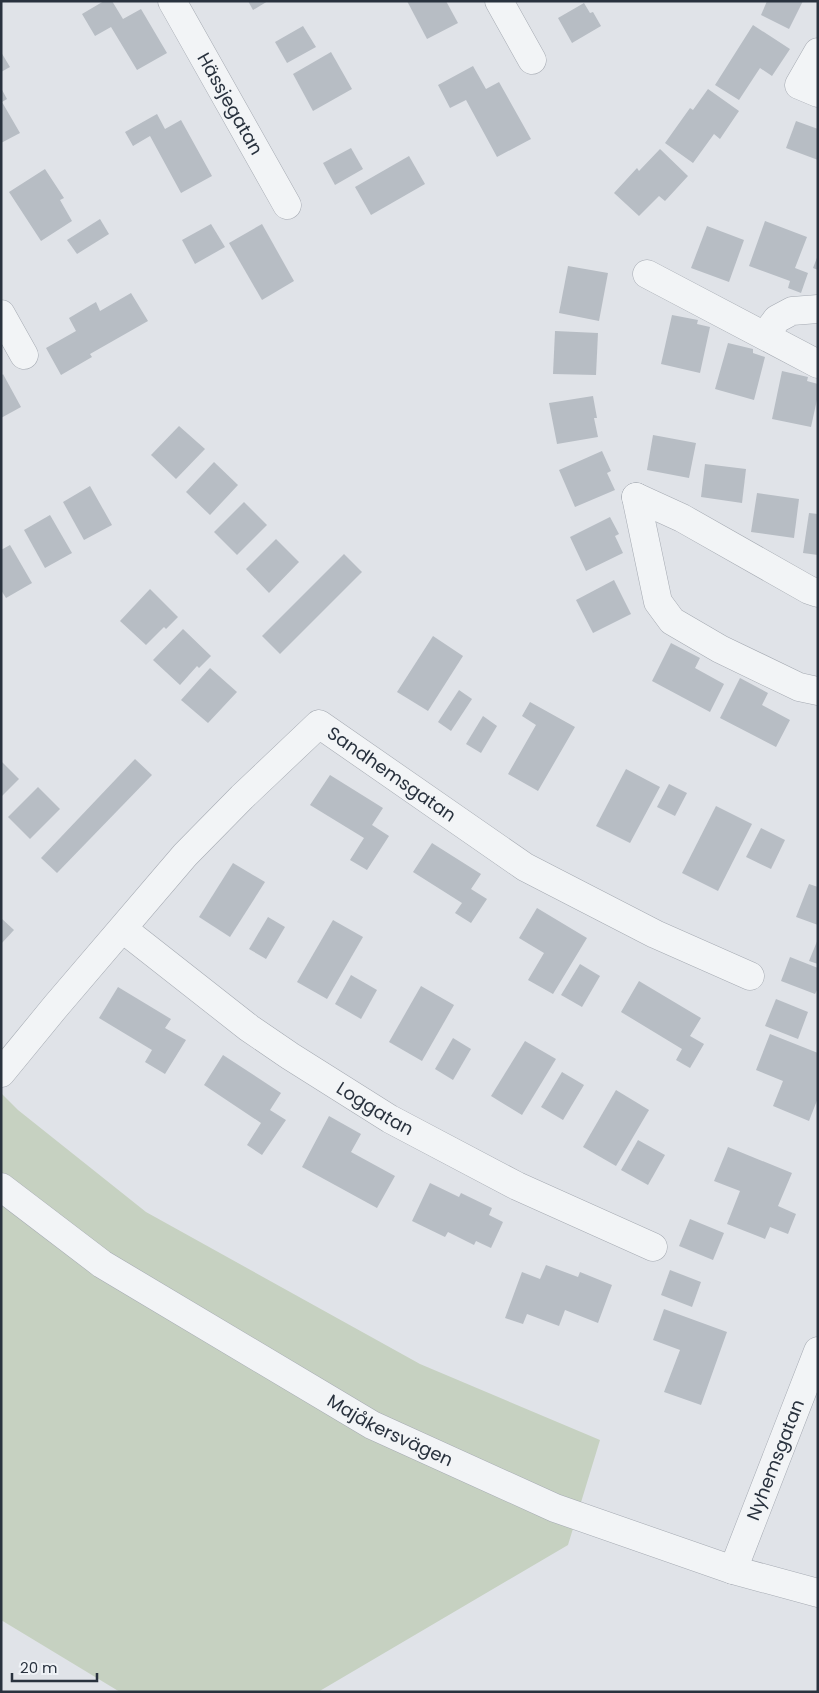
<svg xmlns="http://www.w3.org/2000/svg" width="819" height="1693" viewBox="0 0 819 1693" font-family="Poppins,sans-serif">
	<rect width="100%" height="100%" fill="#e0e3e8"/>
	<!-- green -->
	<path fill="#c6d1c1" d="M1,1093L18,1110L146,1212L420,1364L600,1440L568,1545L318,1692H120L1,1620Z"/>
	<!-- building -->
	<g fill="#b7bdc4">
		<path d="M104,1H112L123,19L141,9L167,53L137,70L111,27L95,36L82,14Z"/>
		<path d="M248,1H268L253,10Z"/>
		<path d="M407,1H446L458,23L427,39Z"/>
		<path d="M767,1H803L789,29L761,15Z"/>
		<path d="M584,3L590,13L593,12L601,26L572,43L558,18Z"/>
		<path d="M753,25L790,49L772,76L760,68L739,100L715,85Z"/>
		<path d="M303,26L316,47L287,63L275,42Z"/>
		<path d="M1,52L10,67L1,72Z"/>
		<path d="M331,52L352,89L313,111L293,74Z"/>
		<path d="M473,66L486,89L499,82L531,139L497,157L466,100L450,108L438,85Z"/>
		<path d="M1,88L7,99L2,102L20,133L1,143Z"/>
		<path d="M708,89L739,111L720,139L714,134L693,163L665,143L690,108L693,110Z"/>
		<path d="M157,114L165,129L181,120L212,176L181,193L150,136L133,146L125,132Z"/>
		<path d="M796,121L818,129V160L786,148Z"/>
		<path d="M351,148L363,169L335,185L323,163Z"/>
		<path d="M660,149L688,176L665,201L659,196L639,216L614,193L637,168L639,171Z"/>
		<path d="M409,156L425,184L371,215L355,187Z"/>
		<path d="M45,169L64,198L60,200L72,221L41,241L9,192Z"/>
		<path d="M100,219L109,234L77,254L67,240Z"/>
		<path d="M765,221L807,237L795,268L808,273L801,293L788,288L790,281L749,266Z"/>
		<path d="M211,224L225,247L195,264L182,240Z"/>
		<path d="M262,224L294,281L262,300L229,243Z"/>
		<path d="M707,226L744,240L729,282L691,268Z"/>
		<path d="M818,255V270L813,268Z"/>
		<path d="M568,266L608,273L599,321L559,313Z"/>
		<path d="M131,293L148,321L90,354L92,357L61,375L46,348L76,331L69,318L96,302L100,311Z"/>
		<path d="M672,315L698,320L697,324L710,327L700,373L661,364Z"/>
		<path d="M555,331L598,333L596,375L553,374Z"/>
		<path d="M728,343L753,349V353L765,357L754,400L715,389Z"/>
		<path d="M782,371L808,377L807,381L818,384V395L811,427L772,419Z"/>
		<path d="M3,374L21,407L1,418V376Z"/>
		<path d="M593,396L597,418H594L598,437L557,444L549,403Z"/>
		<path d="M179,426L205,449L176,479L151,455Z"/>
		<path d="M653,435L696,443L689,478L647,470Z"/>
		<path d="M602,451L611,471L607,473L615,490L575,507L559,470Z"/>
		<path d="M214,462L238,485L210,515L186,492Z"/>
		<path d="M705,464L746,469L742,503L701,497Z"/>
		<path d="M90,486L112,525L84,540L63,502Z"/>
		<path d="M757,493L799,499L794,538L751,532Z"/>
		<path d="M244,502L267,525L237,555L214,532Z"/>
		<path d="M809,513L818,514V555L803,553Z"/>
		<path d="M50,515L72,553L45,568L24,530Z"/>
		<path d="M610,517L619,534L615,536L623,553L586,571L570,537Z"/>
		<path d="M276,539L299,562L269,593L246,569Z"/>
		<path d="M10,545L32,583L6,598L1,590V550Z"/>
		<path d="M344,554L362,572L280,654L262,636Z"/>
		<path d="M614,580L631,614L593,633L576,600Z"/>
		<path d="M150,589L178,617L166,629L164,627L146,645L120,621Z"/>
		<path d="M183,629L211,656L199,668L197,666L180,685L153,660Z"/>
		<path d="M433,636L463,656L428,711L397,692Z"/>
		<path d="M671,643L700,658L695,668L724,684L710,712L652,681Z"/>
		<path d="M210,668L237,692L208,723L181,700Z"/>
		<path d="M740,678L768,693L762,705L790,720L776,747L720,718Z"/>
		<path d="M459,690L472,699L451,731L438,722Z"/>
		<path d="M530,702L575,727L538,791L508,774L536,725L522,716Z"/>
		<path d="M483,716L497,726L481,753L466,744Z"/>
		<path d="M135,759L152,775L57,873L41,858Z"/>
		<path d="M1,761L19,779L1,797Z"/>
		<path d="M626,769L660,787L630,843L596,826Z"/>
		<path d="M330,775L383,808L372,825L389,836L367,870L350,860L364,838L310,805Z"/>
		<path d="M669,784L687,793L675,816L657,807Z"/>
		<path d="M38,787L60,809L30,839L8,817Z"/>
		<path d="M716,806L752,824L718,891L682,873Z"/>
		<path d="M761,828L785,840L771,869L746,857Z"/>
		<path d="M432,843L481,874L471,889L487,899L471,923L455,913L462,903L413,872Z"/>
		<path d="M233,863L265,882L230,937L199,917Z"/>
		<path d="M809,884L818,887V925L796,917Z"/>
		<path d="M537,908L587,938L553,994L528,980L544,953L519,938Z"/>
		<path d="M268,917L285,927L266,959L249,949Z"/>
		<path d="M1,918L14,930L1,944Z"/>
		<path d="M333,920L363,937L327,999L297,982Z"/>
		<path d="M818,939V964L809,961Z"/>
		<path d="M790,957L818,968V988L815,994L781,981Z"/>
		<path d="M580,964L600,976L582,1007L561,995Z"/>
		<path d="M351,975L377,990L361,1019L335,1004Z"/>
		<path d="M639,981L701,1018L690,1036L704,1044L690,1068L676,1060L682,1049L621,1012Z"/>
		<path d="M421,986L454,1005L422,1061L389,1042Z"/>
		<path d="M118,987L171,1019L165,1028L186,1040L165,1074L145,1062L152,1050L99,1018Z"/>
		<path d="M776,999L808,1012L798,1039L765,1026Z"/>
		<path d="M770,1034L818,1053V1098L809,1121L773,1106L783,1081L756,1070Z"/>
		<path d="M453,1038L471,1049L453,1080L435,1069Z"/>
		<path d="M525,1041L556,1059L522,1115L491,1096Z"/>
		<path d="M223,1055L281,1093L270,1110L286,1120L262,1155L247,1145L261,1123L204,1085Z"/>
		<path d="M562,1072L584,1085L563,1120L541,1107Z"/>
		<path d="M616,1090L649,1110L616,1166L583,1147Z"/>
		<path d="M329,1116L361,1134L351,1152L395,1176L377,1208L302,1167Z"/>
		<path d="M638,1140L665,1155L648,1185L621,1170Z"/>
		<path d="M728,1147L792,1173L778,1206L796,1214L788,1234L770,1227L765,1239L727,1224L740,1191L714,1181Z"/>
		<path d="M430,1183L459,1197L461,1193L492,1208L489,1215L503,1222L491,1248L476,1241L474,1245L448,1232L445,1237L412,1221Z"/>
		<path d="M690,1219L724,1233L713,1260L679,1246Z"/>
		<path d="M546,1265L578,1277L580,1272L612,1285L598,1323L565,1310L559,1326L527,1314L523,1324L505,1318L522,1272L540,1279Z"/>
		<path d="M670,1270L701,1282L692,1307L661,1295Z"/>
		<path d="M664,1309L727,1332L701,1405L664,1392L680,1350L653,1340Z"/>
	</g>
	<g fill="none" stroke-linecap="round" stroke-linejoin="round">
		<defs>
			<g id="minor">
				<path id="s1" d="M172,1L287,205"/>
				<path d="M499,1L532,60"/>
				<path d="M818,52L799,85L818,93"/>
				<path d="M647,274L818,364"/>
				<path d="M1,314L24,355"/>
				<path d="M765,335L777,319L792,311L818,309"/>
				<path d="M636,497L658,602L672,621L720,649L799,687L818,691"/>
				<path d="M636,497L682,518L809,590L818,593"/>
				<path id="s2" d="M123,929L249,1028L290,1056L390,1119L517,1186L653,1247"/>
				<path id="s3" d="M1,1073L56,1006L185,855L242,797L319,724L525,867L655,934L750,976"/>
				<path id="s4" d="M1,1187L102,1264L372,1425L555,1508L733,1570L818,1593"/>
				<path id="s5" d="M733,1570L818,1351"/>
			</g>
		</defs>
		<!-- minor casing -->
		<use href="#minor" stroke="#a5aab2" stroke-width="29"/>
		<!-- minor -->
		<use href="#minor" stroke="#f2f4f6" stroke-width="28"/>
	</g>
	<g text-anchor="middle" stroke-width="4.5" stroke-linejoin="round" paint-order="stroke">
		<!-- street labels -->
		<g font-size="18" fill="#29323e" stroke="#eff2f6">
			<text dy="6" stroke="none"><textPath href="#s1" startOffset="118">Hässjegatan</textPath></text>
			<text dy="6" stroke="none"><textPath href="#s3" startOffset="561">Sandhemsgatan</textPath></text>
			<text dy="6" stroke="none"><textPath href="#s2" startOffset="310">Loggatan</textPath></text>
			<text dy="6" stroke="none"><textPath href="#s4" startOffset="460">Majåkersvägen</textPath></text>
			<text dy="6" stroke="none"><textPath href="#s5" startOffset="118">Nyhemsgatan</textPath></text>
		</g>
	</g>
	<!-- border -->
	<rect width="819" height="1693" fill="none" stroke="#29323e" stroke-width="5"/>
	<!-- scale -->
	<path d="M12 1673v8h85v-8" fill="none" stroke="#29323e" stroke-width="2.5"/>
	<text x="20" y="1673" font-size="15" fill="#29323e" stroke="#eff2f6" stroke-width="4" paint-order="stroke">20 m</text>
</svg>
